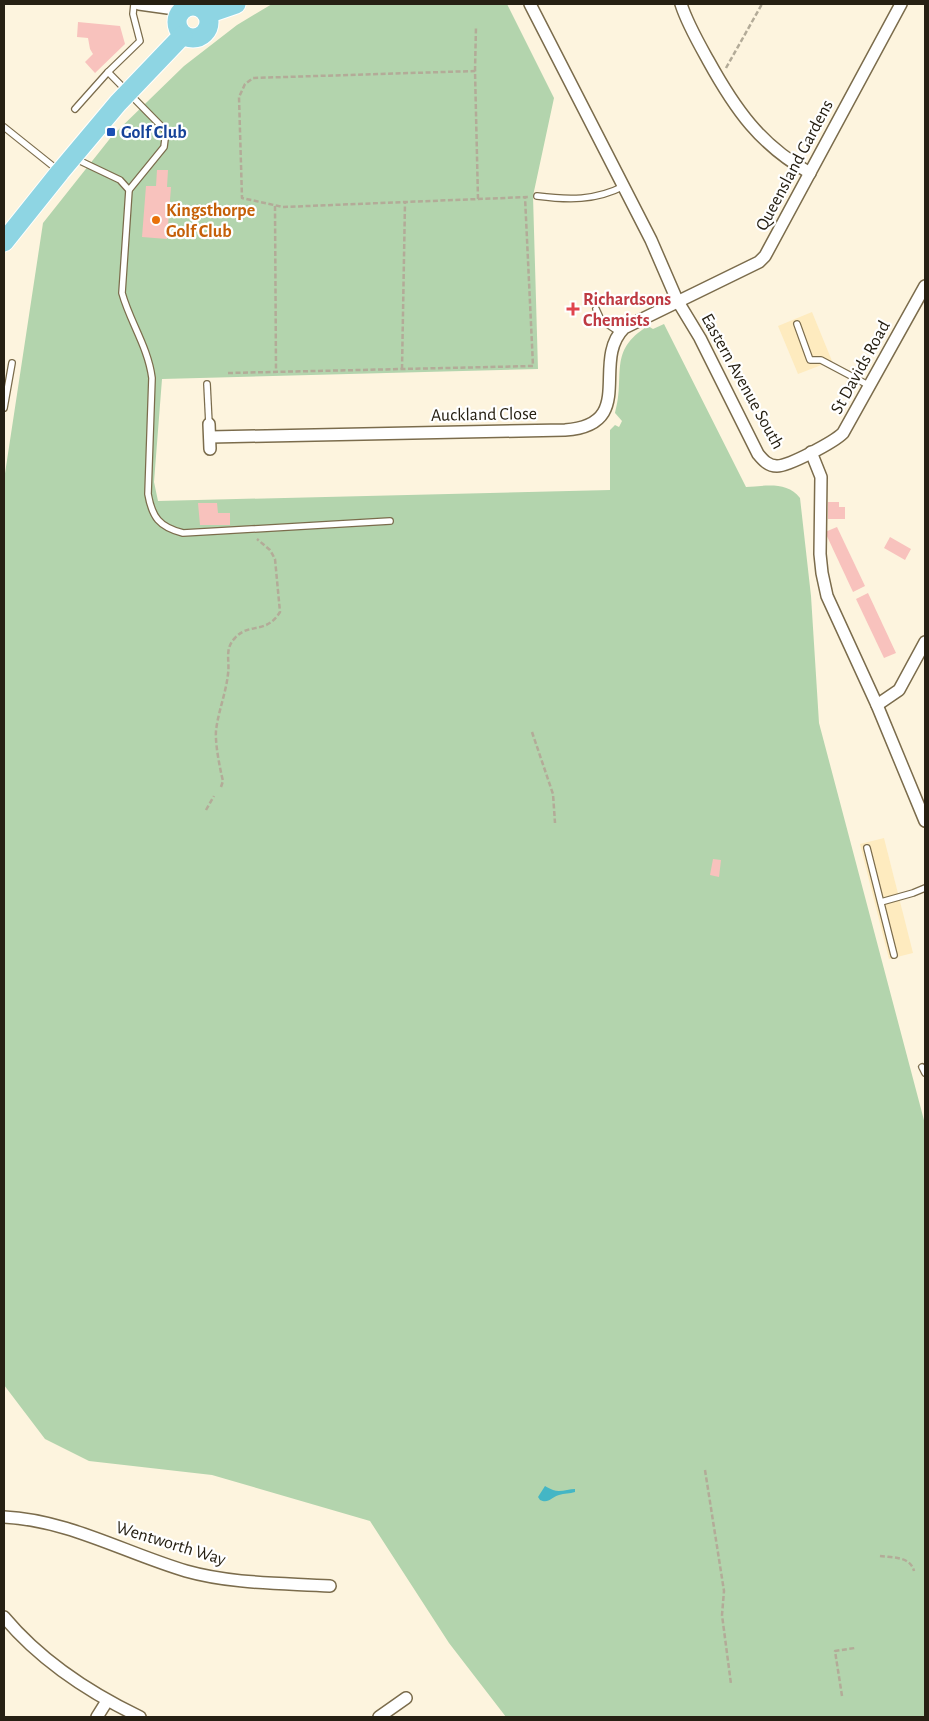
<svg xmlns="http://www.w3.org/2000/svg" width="929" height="1721" viewBox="0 0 929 1721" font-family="'Alegreya Sans',sans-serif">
	<rect width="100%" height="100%" fill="#fdf4de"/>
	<!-- built -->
	<g fill="#feebbf">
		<path d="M812,312L832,361L798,374L778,326Z"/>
		<path d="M884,838L913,953L889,959L860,844Z"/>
	</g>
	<!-- green -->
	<path fill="#b3d4ad" d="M272,4H507L554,98L533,196L538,369L162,379L154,482L158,501L610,490V430L615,425L619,427L622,421L615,413C626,375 607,351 648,326L653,329L664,324L746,487C765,486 787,481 800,498L811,596L819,723L925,1124V1717H506L449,1643L370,1521L212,1475L89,1461L45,1439L4,1385V480L43,223L112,136L184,66L237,25Z"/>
	<!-- water -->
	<path fill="#44b6c5" d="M545,1486C547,1487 550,1489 553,1490C560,1493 568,1489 575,1489V1492C570,1494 564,1493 559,1495C551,1497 549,1504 540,1500L538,1497Z"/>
	<!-- building -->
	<g fill="#f8c2bd">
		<path d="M78,22L120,26L125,44L95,73L85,62L93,54L90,49L88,38L77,37Z"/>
		<path d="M157,170H168L167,187H171L167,239L142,237L146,186H156Z"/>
		<path d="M828,502H839V507H845V519H828Z"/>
		<path d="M198,503H217L218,513H230V525H200Z"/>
		<path d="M837,527L865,586L853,592L825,532Z"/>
		<path d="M890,537L911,549L905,560L884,548Z"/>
		<path d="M868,593L896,653L884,658L856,599Z"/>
		<path d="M713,859L721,860L719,877L710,875Z"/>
	</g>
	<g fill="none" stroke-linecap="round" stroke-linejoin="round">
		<defs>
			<g id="lane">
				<path d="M108,72L166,131L164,147L129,190L122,293C130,322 148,347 152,378L148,494C152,517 159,527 183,533L390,521"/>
				<path d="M75,109L108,72L140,41L133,14L134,4"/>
				<path d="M4,127L59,171"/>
				<path d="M76,159L120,180L129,190"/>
				<path d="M537,196C568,200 595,201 624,186"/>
				<path d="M596,309L601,320L619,332"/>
				<path d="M797,324L810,360H821L870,386"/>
				<path d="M207,384L209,424"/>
				<path d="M4,408L12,363"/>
				<path d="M867,848L894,955"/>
				<path d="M881,902L913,893L925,888"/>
				<path d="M922,1067L925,1073"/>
			</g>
			<g id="street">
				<path d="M139,4L182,10"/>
				<path d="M530,4L651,240L677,300L700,338L758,454C763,460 768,466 777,466C789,466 834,442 843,433L925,286"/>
				<path d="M681,4C687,23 698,42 708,60C735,109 760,145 810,173"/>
				<path d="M209,424L210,449"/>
				<path d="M210,437L565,430C638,425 590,362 624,328L759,262L765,256L901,4"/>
				<path d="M811,452L821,477L820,554L822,573L827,596L877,705L925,821"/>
				<path d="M877,705L899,690L925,642"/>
				<path d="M4,1517C68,1520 125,1553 186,1571C232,1584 282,1583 330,1586"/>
				<path d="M4,1617C40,1660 90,1693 140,1717"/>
				<path d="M97,1717L107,1701"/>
				<path d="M379,1717L406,1698"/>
			</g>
			<g id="primary">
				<circle cx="193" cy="22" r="16"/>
				<path d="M207,14L236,4"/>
				<path d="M4,242L60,172L118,103L183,35"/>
			</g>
		</defs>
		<!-- lane casing -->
		<use href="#lane" stroke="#7b6c4c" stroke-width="8"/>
		<!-- street casing -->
		<use href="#street" stroke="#7b6c4c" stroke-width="14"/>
		<!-- primary casing -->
		<use href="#primary" stroke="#fff" stroke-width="21"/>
		<!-- path -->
		<g stroke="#b3ab98" stroke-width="2.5" stroke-dasharray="5 2.5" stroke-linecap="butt">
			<path d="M726,68L762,4"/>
			<path d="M475,71L476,26"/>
			<path d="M478,199L475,71L253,78L245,84L239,97L242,198L283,207L528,197"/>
			<path d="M275,206L276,372"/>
			<path d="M402,369L405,202"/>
			<path d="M228,373L533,366L525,197"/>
			<path d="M532,732L553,794L555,823"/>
			<path d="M221,787L223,781C220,769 215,744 216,731C218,712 226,693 228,674C230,661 224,649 235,638C249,622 266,635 280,612L275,559L270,550L257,539"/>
			<path d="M206,810L214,796"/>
			<path d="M705,1470L724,1591L722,1615L731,1684"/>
			<path d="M880,1556C893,1558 910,1556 914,1571"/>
			<path d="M842,1696L835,1651L855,1648"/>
		</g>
		<!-- lane -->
		<use href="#lane" stroke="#fff" stroke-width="5.5"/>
		<!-- street -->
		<use href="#street" stroke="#fff" stroke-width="11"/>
		<!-- primary -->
		<use href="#primary" stroke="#8ed5e3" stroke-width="19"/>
	</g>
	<!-- markers -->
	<rect fill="#1a4fb4" stroke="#fff" stroke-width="2" x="106" y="127" width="10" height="10" rx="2.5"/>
	<circle fill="#e8710a" stroke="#fff" stroke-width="2" cx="156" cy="220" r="5"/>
	<path fill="#e0444e" stroke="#fff" stroke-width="2" d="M570.5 301.5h5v5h5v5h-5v5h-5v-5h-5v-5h5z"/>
	<g text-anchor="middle" stroke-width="4.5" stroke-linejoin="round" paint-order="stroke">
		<!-- transit labels -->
		<g font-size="18" font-weight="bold" fill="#164399" stroke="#fff" text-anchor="start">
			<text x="121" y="138">Golf Club</text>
		</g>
		<!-- street labels -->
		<g font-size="18" fill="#262013" stroke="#fff">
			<text transform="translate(794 165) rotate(-62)" y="6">Queensland Gardens</text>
			<text transform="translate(860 367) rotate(-61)" y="6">St Davids Road</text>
			<text transform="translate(743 381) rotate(61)" y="6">Eastern Avenue South</text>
			<text transform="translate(484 414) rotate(-1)" y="6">Auckland Close</text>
			<text transform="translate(171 1543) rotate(17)" y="6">Wentworth Way</text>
		</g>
		<!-- food labels -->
		<g font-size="18" font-weight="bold" fill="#c56008" stroke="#fff" text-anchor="start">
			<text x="166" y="216">Kingsthorpe<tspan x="166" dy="21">Golf Club</tspan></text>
		</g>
		<!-- health labels -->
		<g font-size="18" font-weight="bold" fill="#be3a42" stroke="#fff" text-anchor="start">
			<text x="583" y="305">Richardsons<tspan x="583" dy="21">Chemists</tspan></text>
		</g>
	</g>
	<!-- border -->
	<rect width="929" height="1721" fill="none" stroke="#262013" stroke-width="10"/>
</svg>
